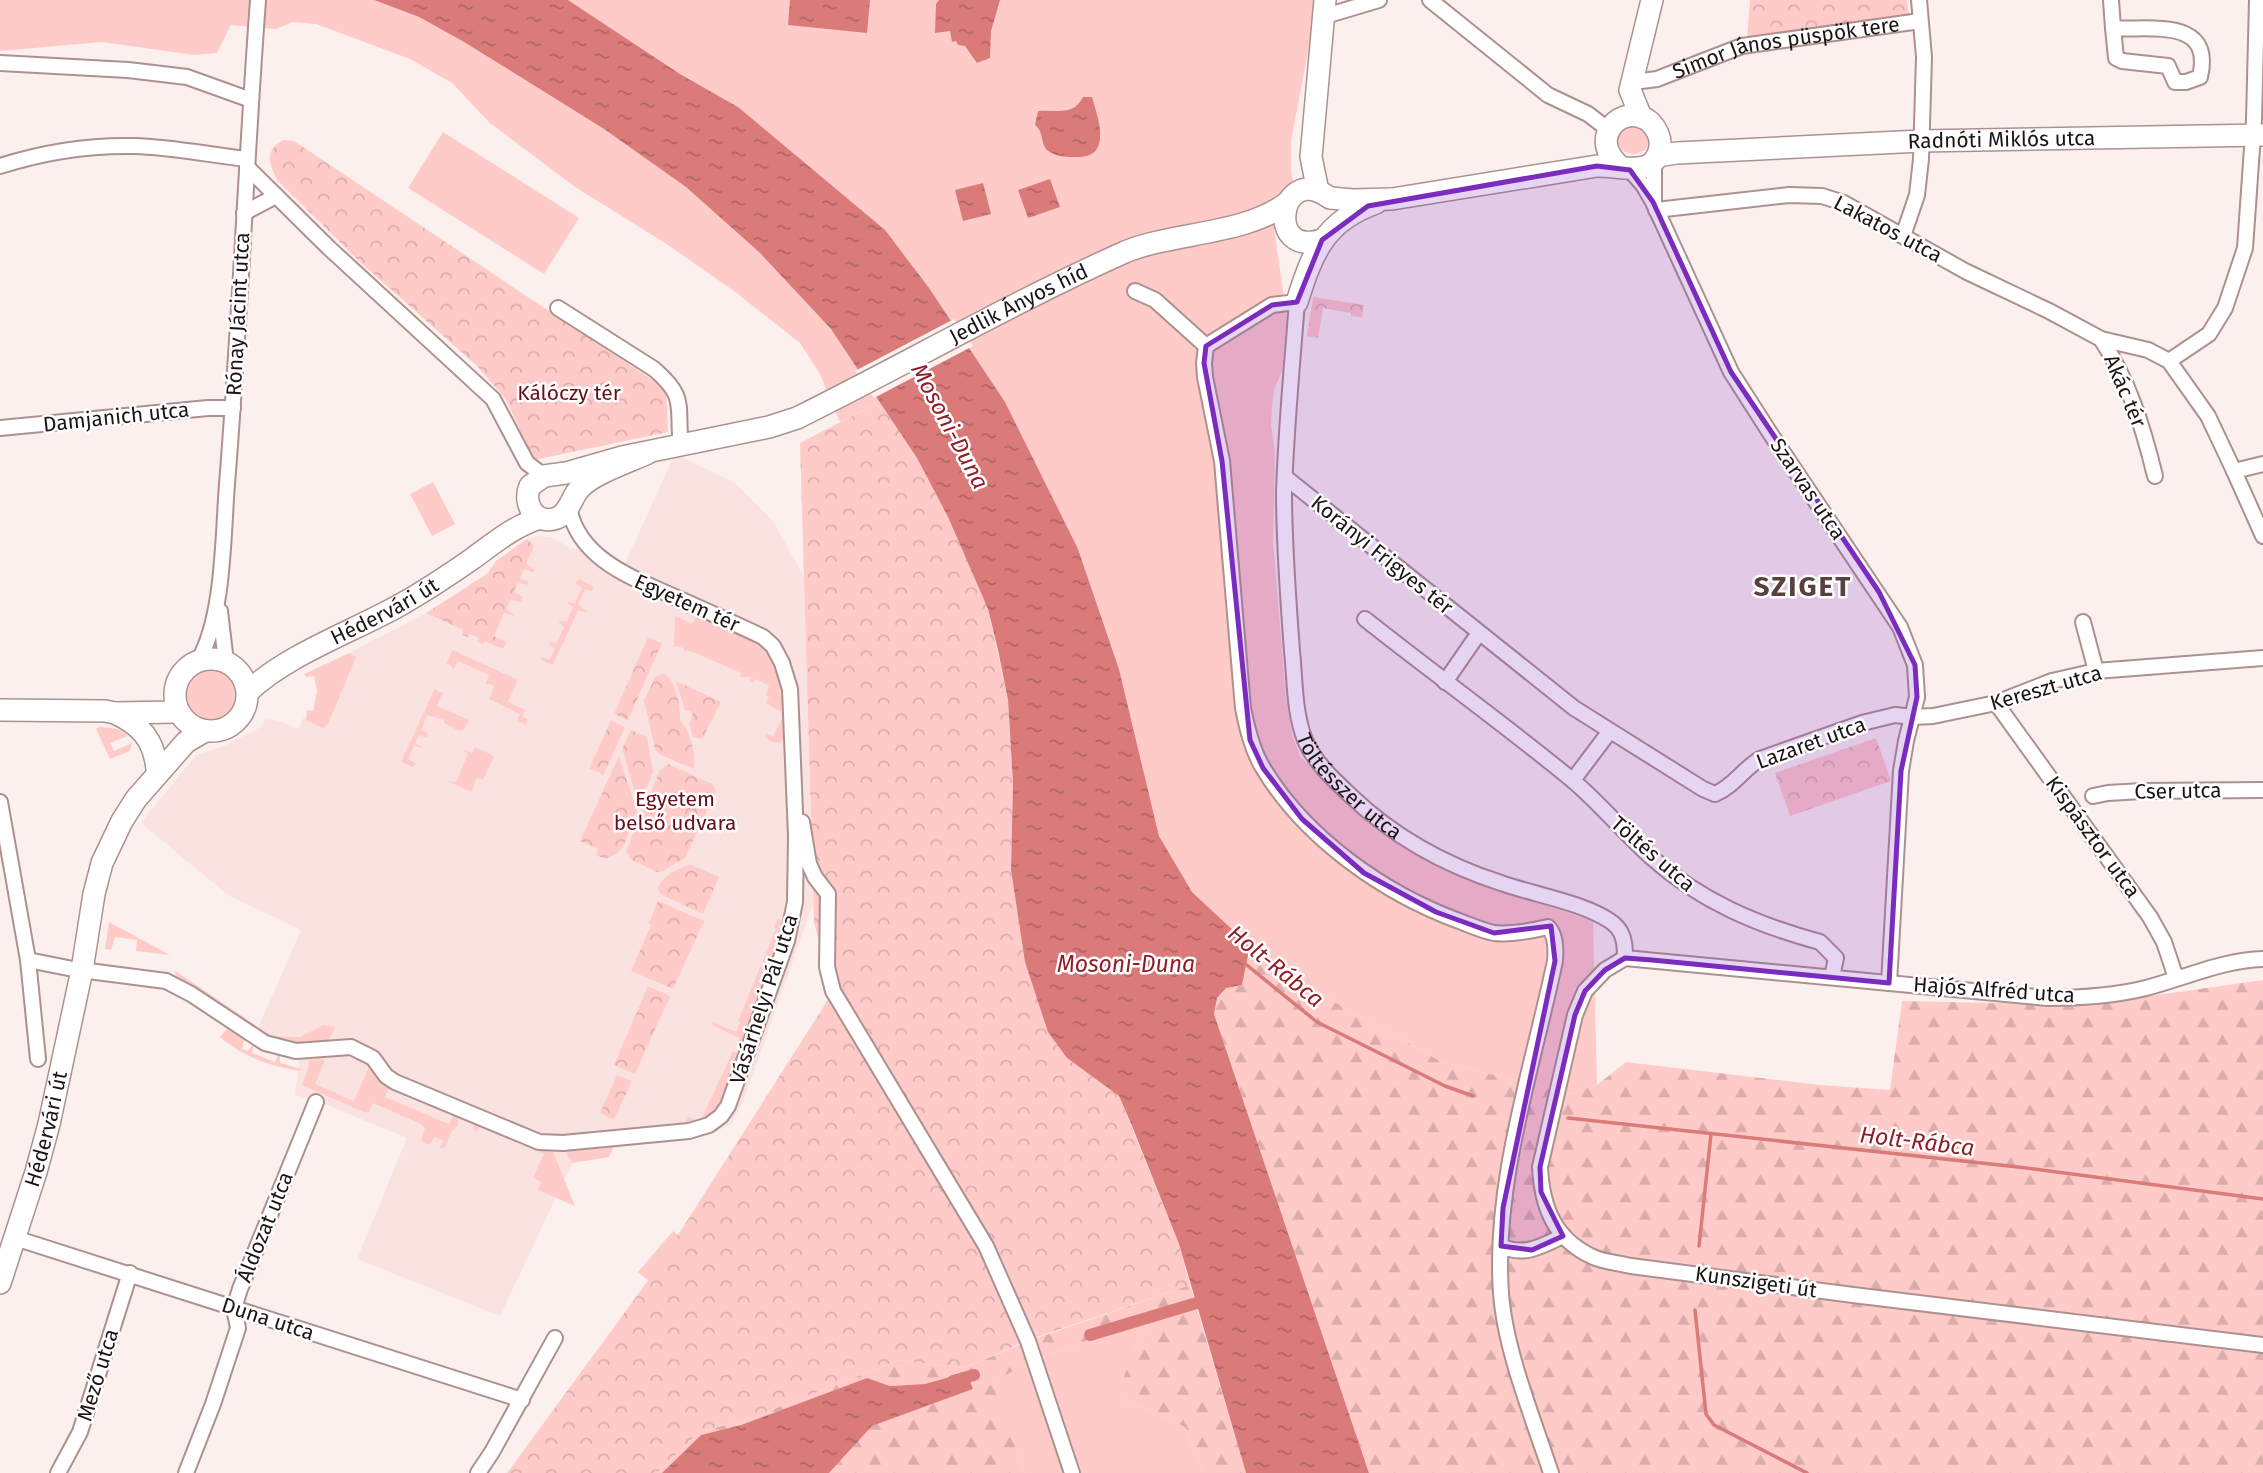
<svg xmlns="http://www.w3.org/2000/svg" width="2263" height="1473" viewBox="0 0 2263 1473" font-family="'Fira Sans',sans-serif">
	<defs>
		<pattern id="forest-firs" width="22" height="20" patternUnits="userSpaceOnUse" patternTransform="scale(1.75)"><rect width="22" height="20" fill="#ffcbc9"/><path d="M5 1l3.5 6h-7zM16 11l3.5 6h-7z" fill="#daadac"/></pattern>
		<pattern id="park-crowns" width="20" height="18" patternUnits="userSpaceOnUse" patternTransform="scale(1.75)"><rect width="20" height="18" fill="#ffcbc9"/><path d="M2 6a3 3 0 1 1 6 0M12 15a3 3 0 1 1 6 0" fill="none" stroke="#daadac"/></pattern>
		<pattern id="water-ripples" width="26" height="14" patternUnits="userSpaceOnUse" patternTransform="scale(1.75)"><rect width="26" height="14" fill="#da7b7a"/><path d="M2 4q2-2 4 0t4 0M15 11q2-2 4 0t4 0" fill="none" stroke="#b06463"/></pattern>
	</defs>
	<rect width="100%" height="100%" fill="#fcf0ef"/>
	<!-- built -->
	<path fill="#f9e2e0" d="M675,454L735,483L773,521L804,577L813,904L744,1099L732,1123L710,1135L577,1153L500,1316L357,1259L407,1138L315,1100L295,1095L301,1048L255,1035L301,930L228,895L141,823L196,755L224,746L261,727L266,719L280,721L298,729L304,717L318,724L349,653L426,613L474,583L491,570L496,561L527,539L539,536L551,537L570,548L581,550L621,572Z"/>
	<!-- green -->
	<g fill="#ffcbc9">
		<path d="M0,0H374L419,17L464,42L604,129L686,187L760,253L831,329L881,401L840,422L820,374L800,343L734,291L665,243L575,187L490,123L452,83L410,59L316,24L293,22L276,29L231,25L217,53L194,55L102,42L0,51Z"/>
		<path d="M568,0H1318L1291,141V171L1295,191L1274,197V228L1287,318L1282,371L1274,390L1272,407L1271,425L1275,452L1273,541L1286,698L1292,735L1300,756L1335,793L1376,830L1417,856L1460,876L1593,921L1597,1085L1570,1094L1442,1062L1293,979L1250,946L1192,892L1159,836L1119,669L1078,549L738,107L680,74Z"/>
		<path d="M1640,120L1651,140L1645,150L1636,154C1620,154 1617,145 1616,132Z"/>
		<path d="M443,132L579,218L544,274L408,188Z"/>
		<path d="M433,482L455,524L432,536L410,494Z"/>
		<path d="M579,579L594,587L591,591L585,589L578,604L587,612V613L578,610L553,665L541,660L542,657L550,660L555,648L549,645V642L557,643L564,627L558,621L567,622L573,607L566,602L575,603L582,588L575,583Z"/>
		<path d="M676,603L752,639L766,649L775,661L784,689L785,737L780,743L769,741L765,736L766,733L773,737L784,714L766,703L769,697L766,695L769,686L755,679L753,683L750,682V677H740L741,673L688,650L684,652V648L674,646L675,616L692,624L696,618L675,608Z"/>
		<path d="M452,650L518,680L508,702L525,710L522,717L528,719L525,726L523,723L517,722L520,714L489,699L494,688L493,685L486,684L489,675L458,661L454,669L449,664L446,665Z"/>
		<path d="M349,653L356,657L328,724L323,728L306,720L307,710L313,711L317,691L314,676L306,677L304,674Z"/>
		<circle cx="211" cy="695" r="24"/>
		<path d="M435,688L440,693L443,692L437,706L469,720L464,730L459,731L444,723V720L427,715L421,730L427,733L428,736L425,737L419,735L415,743L423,748L414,746L408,759L416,763L413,767L401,762Z"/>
		<path d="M99,727C110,728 120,727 128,736L110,743L114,751L132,743L130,751L110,759L96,729Z"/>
		<path d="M475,747L494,756L483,780L477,778L471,792L448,781L456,782L468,754L463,749L472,753Z"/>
		<path d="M778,918L784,923V929L742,1047L736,1045L739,1038L712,1025L713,1022L736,1032L740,1023L738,1021L776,929L774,928Z"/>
		<path d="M109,922L170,955L136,951L137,940L115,937L111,950L105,949Z"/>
		<path d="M174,970L273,1037H300L323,1025L335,1027C332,1034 329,1042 321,1044C280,1058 212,1002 178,981Z"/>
		<path d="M227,1029L245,1039L242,1049L248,1051L253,1044L254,1046L252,1053L275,1062L278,1054H280V1063L302,1069L299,1071C270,1066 243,1057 220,1037Z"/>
		<path d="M733,1051L740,1055L720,1109L703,1122L684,1127L688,1117L700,1122Z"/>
		<path d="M320,1059L325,1060L315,1084L354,1101L369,1067L379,1080L389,1086L385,1097L449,1124L454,1114L458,1118V1125L451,1132L445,1147L440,1149L443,1140L434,1137L430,1145L421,1141L425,1128L421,1124L373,1103L369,1112H364L302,1085L308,1069L309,1060Z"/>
		<path d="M476,1123L552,1149L575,1206L538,1190L541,1182L533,1178L544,1154L480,1126L476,1133L473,1128Z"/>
		<path d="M614,1146L609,1157L572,1163L567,1155L568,1150Z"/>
		<path d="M673,1231L710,1262L675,1303L638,1272Z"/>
		<path d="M1156,1315L1133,1349L1123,1399L1185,1427L1203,1473H1025L991,1381L1060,1350Z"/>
	</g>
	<!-- forest -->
	<g fill="url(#forest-firs)">
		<path d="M1250,946L1293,979L1442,1062L1570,1094L1597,1085L1626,1062L1821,1085L1890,1090L1902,1001L2086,1005L2263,980V1473H1369L1214,1014L1217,998L1226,988L1242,985Z"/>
		<path d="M1190,1285L1246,1473H1203L1185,1427L1123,1399V1380L1133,1349L1155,1316L1060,1350L992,1381L1025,1473H829L872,1426L973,1389L967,1372L925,1384L890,1386L867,1378L741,1425L701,1435L662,1473H657L700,1431L740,1422L899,1360L964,1368L1028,1341Z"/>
	</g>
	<!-- park -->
	<g fill="url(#park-crowns)">
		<path d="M1750,0H1907L1909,17L1747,38Z"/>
		<path d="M283,140L294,141L666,389L668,432L534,460L505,398L477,366L359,261L278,181C269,165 264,150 283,140Z"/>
		<path d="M1313,297L1364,305L1362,317L1351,316V313L1323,308L1318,338L1307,336Z"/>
		<path d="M881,401L917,458L948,517L988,609L1008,700L1013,783L1011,870L1025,962L1067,1058L1119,1096L1179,1244L1190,1285L1028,1340L964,1368L899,1360L740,1422L700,1431L657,1473H507L655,1271L833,992L814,923L800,443Z"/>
		<path d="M527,539L534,546L526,564L535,570L533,572L524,569L520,578L528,582L529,585L518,583L514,592L523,597L521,602L510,600L506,609L515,616L504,613L494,636L506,642L503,649L485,641L483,644L478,642L479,638L470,634L468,637L462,635L463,630L426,613L487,574L496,561Z"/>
		<path d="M648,637L662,643L628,720L614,714Z"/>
		<path d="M664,673C676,682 681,706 680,720C690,729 696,756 694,769L659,754L655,749L644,700L656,676Z"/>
		<path d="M676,681L721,702L702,739L693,737L689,723L693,715L690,711L685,710Z"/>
		<path d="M611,720L625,727L603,776L599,772L589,769Z"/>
		<path d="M631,730L647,737L653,772L639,806L622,749Z"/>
		<path d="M1876,738L1891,781L1790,816L1775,773Z"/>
		<path d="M619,756L637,812L623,847L616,854L605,859L596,855L598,849L580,841Z"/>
		<path d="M668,764L712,784L716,791L685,858L663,871L657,872L630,859L626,851L660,770Z"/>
		<path d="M690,864L719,877L703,914L662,895L658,890C659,877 678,869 690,864Z"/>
		<path d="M658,901L704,921L673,989L631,971L651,925L649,923Z"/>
		<path d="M648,986L670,996L635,1074L614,1065Z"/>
		<path d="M617,1075L632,1081L614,1120L600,1113Z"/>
	</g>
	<!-- water -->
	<g fill="url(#water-ripples)">
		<path d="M374,0H568L680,74L738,107L885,230L929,288L1005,402L1078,549L1119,669L1159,836L1192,892L1250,946L1242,985L1226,988L1217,998L1214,1014L1369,1473H1246L1179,1244L1132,1126L1119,1096L1067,1058L1048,1032L1025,962L1011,870L1013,783L1008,700L998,650L988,609L948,517L917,458L831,329L760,253L686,187L604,129L464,42L419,17Z"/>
		<path d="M790,0H870L867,33L788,25Z"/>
		<path d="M939,0H1000L991,31L990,58L977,63L965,46L958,45L956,41L952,42L950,31L935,33L936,4Z"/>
		<path d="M1083,97H1092C1098,118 1113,158 1077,157C1068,157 1058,157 1050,152C1039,146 1045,132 1035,125L1038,111C1056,109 1073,117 1083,97Z"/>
		<path d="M1050,179L1060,207L1028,218L1018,190Z"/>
		<path d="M983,183L991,214L963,221L955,190Z"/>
		<path d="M967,1372L973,1389L872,1426L829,1473H662L701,1435L741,1425L867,1378L890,1386L925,1384Z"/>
	</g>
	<!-- pier -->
	<path fill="#fcf0ef" d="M954,319L973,346L874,398L855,371Z"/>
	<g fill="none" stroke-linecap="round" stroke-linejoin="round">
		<!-- stream -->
		<g stroke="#da7b7a" stroke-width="3.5">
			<path d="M1243,962L1317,1022L1445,1086L1473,1096"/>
			<path d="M1568,1118L2018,1167L2263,1199"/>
			<path d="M1699,1246L1711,1134"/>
			<path d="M1695,1310L1706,1414L1714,1425L1807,1473"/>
		</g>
		<!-- canal -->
		<g stroke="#da7b7a" stroke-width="12">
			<path d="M1090,1335L1210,1299"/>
			<path d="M953,1381L974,1375"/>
		</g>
		<defs>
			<g id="street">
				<path d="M1430,0L1548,95L1588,114L1609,130"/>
				<path d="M2111,0L2113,28"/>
				<path d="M1322,17L1379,0"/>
				<path d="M2113,28C2149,31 2214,16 2200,77L2186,82H2175L2168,66L2122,61L2116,58Z"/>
				<path d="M0,63L128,70L187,77L251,100"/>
				<path id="s1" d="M1634,77L1641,81L1657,79L1742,46L1920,21"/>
				<path d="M0,166C44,152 88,145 134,146C172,147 210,155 247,159"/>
				<path d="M247,167L329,248L493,399L527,463L544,476"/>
				<path d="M1630,170L1643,185L1653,202L1731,372L1770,433L1900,627L1915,665L1917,697L1906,741L1901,771L1889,983"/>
				<path d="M1654,202V160"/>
				<path d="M1656,210L1789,195L1822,196L1844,203L1965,271L2049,311L2101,339L2148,350L2169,361L2208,416L2234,471"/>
				<path d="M244,213L274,197"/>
				<path d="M1903,236L1917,195L1921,159L1924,57L1919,0"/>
				<path d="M1135,291L1155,300L1206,346"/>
				<path d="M558,308L654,369C688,398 676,406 681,446"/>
				<path d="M2101,339C2129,381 2143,427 2155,476"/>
				<path d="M2169,361L2209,334L2225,308L2245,248L2254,120L2257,0"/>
				<path d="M0,428L208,408H233"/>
				<path d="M2263,464L2234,471L2263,536"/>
				<path d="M1285,477L1574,708L1703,789L1715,794C1734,786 1743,769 1760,759L1862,723L1895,715L1913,717L1933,716L1996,703L2052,681L2096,671L2263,658"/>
				<path d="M220,611L226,662"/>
				<path d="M1365,619C1433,673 1504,724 1571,779C1600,803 1623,832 1651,857C1700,901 1757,925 1820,942L1836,958L1832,977"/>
				<path d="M2083,622L2096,671"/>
				<path d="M198,661C224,618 223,534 227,484C240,323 246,161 258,0"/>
				<path d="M1445,682L1479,633"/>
				<path d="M1996,703L2150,917L2164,942L2176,978"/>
				<path d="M1573,780L1610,731"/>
				<path d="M2093,796L2108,793L2142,791L2263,790"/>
				<path d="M0,802L28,960L38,1059"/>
				<path d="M802,822L809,864L815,877L828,894L827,967L833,991L986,1246L1028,1341L1072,1473"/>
				<path d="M1625,958L1605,970L1585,991L1575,1015L1540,1167C1542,1207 1554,1239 1593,1257C1604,1262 1619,1263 1631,1266L1853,1295L2263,1345"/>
				<path d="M1625,958L2047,998C2080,998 2114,996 2146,988C2184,978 2223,960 2263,959"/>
				<path d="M28,960L73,969L166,981L191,994L265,1043L296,1051L351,1047L373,1058L386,1076L395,1082L539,1142L563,1143L689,1131L709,1125L721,1116L728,1106L787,941L795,902L796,836L790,689L782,663L773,646L763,637C734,623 704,610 675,597C633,578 578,559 569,507"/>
				<path d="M15,1238L522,1400"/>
				<path d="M1501,1246C1524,1257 1542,1246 1563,1236"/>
				<path d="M58,1473L80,1432L130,1273"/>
				<path d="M186,1473L213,1404L238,1328L234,1308L240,1289L316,1102"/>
				<path d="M478,1473L492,1452L555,1338"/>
				<path id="s2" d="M1551,1473C1533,1418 1505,1350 1501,1293C1493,1184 1533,1066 1555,961C1556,950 1556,935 1548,927C1531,931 1512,935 1494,933C1483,931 1470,925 1459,921C1383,893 1305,838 1263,768C1252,750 1247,728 1243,708L1222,461L1205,377L1204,363L1206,346L1272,305L1297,302C1292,366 1286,429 1284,492C1284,545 1288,598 1292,651C1295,679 1294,713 1305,740C1314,762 1334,780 1351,796C1394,837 1445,865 1501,883C1535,895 1581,902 1610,921C1624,930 1625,943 1625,958"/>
			</g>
			<g id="secondary">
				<path d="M1641,117L1630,90L1652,0"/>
				<path id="s3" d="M1657,156L1677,153L1921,141L2263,135"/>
				<path d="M1318,191L1311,157L1325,0"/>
				<path d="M1330,198L1353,200L1392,199L1597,166C1618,165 1656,180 1660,146C1661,137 1656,128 1650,122C1623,100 1585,139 1621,167"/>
				<path d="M1322,240C1265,258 1279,164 1327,196"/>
				<path d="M1297,302C1312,254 1324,221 1376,203"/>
				<path id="s4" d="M648,453C629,462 594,473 580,488C571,497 570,513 557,518C536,526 522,504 530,486L544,476L566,473L622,457L769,427L797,418C906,364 1013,302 1125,252C1173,232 1247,235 1288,202"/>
				<circle cx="211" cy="695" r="36"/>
				<path id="s5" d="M248,692C286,655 354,631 400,605C425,591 449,575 472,559C494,543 514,526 540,518"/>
				<path d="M0,710L105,711L115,713L178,712"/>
				<path d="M115,713C141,725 154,740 157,769"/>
				<path id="s6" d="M0,1283L36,1172L49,1124L82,970L94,894L102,863L122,821L136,799L186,742L205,731"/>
			</g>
		</defs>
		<!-- street casing -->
		<use href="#street" stroke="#ac918f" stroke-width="18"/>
		<!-- secondary casing -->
		<use href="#secondary" stroke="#ac918f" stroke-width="24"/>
		<!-- street -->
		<use href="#street" stroke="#fff" stroke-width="14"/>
		<!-- secondary -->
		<use href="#secondary" stroke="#fff" stroke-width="21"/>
	</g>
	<!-- marked area -->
	<path fill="#7b2cbf" fill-opacity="0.2" stroke="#7b2cbf" stroke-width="5" stroke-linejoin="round" d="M1597,166L1630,170L1653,202L1731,372L1879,592L1915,665L1917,697L1901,771L1889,983L1652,960L1625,958L1605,970L1585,991L1575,1015L1540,1167L1541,1192L1563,1236L1532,1250L1501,1246L1503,1208L1555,961L1551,926L1494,933L1436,912L1364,873L1302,819L1263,768L1250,740L1222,461L1204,363L1206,346L1272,305L1297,302L1322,240L1368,206Z"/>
	<g text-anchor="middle" stroke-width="5" stroke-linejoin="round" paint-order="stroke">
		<!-- street labels -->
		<g font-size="21" fill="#1d1313" stroke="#fff">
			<text dy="7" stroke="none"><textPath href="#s1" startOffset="158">Simor János püspök tere</textPath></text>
			<text dy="7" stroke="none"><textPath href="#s3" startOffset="345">Radnóti Miklós utca</textPath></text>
			<text transform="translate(1888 229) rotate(28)" y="7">Lakatos utca</text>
			<text dy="7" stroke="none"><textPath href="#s4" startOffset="696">Jedlik Ányos híd</textPath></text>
			<text transform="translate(238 314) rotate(-87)" y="7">Rónay Jácint utca</text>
			<text transform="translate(2125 391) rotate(67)" y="7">Akác tér</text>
			<text transform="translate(116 417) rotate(-6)" y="7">Damjanich utca</text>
			<text transform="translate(1808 489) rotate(56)" y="7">Szarvas utca</text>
			<text transform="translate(1382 555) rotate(39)" y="7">Korányi Frigyes tér</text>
			<text transform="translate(687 603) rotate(24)" y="7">Egyetem tér</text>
			<text dy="7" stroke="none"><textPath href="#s5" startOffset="159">Hédervári út</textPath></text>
			<text transform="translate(2046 688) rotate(-16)" y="7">Kereszt utca</text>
			<text transform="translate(1811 743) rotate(-20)" y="7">Lazaret utca</text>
			<text dy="7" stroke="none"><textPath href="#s2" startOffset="1941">Töltésszer utca</textPath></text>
			<text transform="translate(2178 791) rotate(-1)" y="7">Cser utca</text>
			<text transform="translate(2093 837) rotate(54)" y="7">Kispásztor utca</text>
			<text transform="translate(1653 854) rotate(41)" y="7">Töltés utca</text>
			<text transform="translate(1994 990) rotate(4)" y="7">Hajós Alfréd utca</text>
			<text transform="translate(764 999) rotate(-72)" y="7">Vásárhelyi Pál utca</text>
			<text dy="7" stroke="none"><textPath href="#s6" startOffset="161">Hédervári út</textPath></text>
			<text transform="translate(265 1227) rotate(-68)" y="7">Áldozat utca</text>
			<text transform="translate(1756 1282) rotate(8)" y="7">Kunszigeti út</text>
			<text transform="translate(268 1319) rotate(18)" y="7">Duna utca</text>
			<text transform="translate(98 1375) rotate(-73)" y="7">Mező utca</text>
		</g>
		<!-- park labels -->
		<g font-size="21" fill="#660f19" stroke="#fff">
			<text x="569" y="400">Kálóczy tér</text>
			<text x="675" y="806">Egyetem<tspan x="675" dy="24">belső udvara</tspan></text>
		</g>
		<!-- water labels -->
		<g font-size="23" font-style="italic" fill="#8f1d28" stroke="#fff">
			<text transform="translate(950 426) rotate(62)" y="8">Mosoni-Duna</text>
			<text x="1126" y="972">Mosoni-Duna</text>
			<text transform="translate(1276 966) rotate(39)" y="8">Holt-Rábca</text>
			<text transform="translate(1917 1141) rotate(7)" y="8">Holt-Rábca</text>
		</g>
		<!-- district labels -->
		<g font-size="28" font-weight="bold" letter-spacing="2" fill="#58403f" stroke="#fff">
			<text x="1803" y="596">SZIGET</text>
		</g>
	</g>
</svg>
